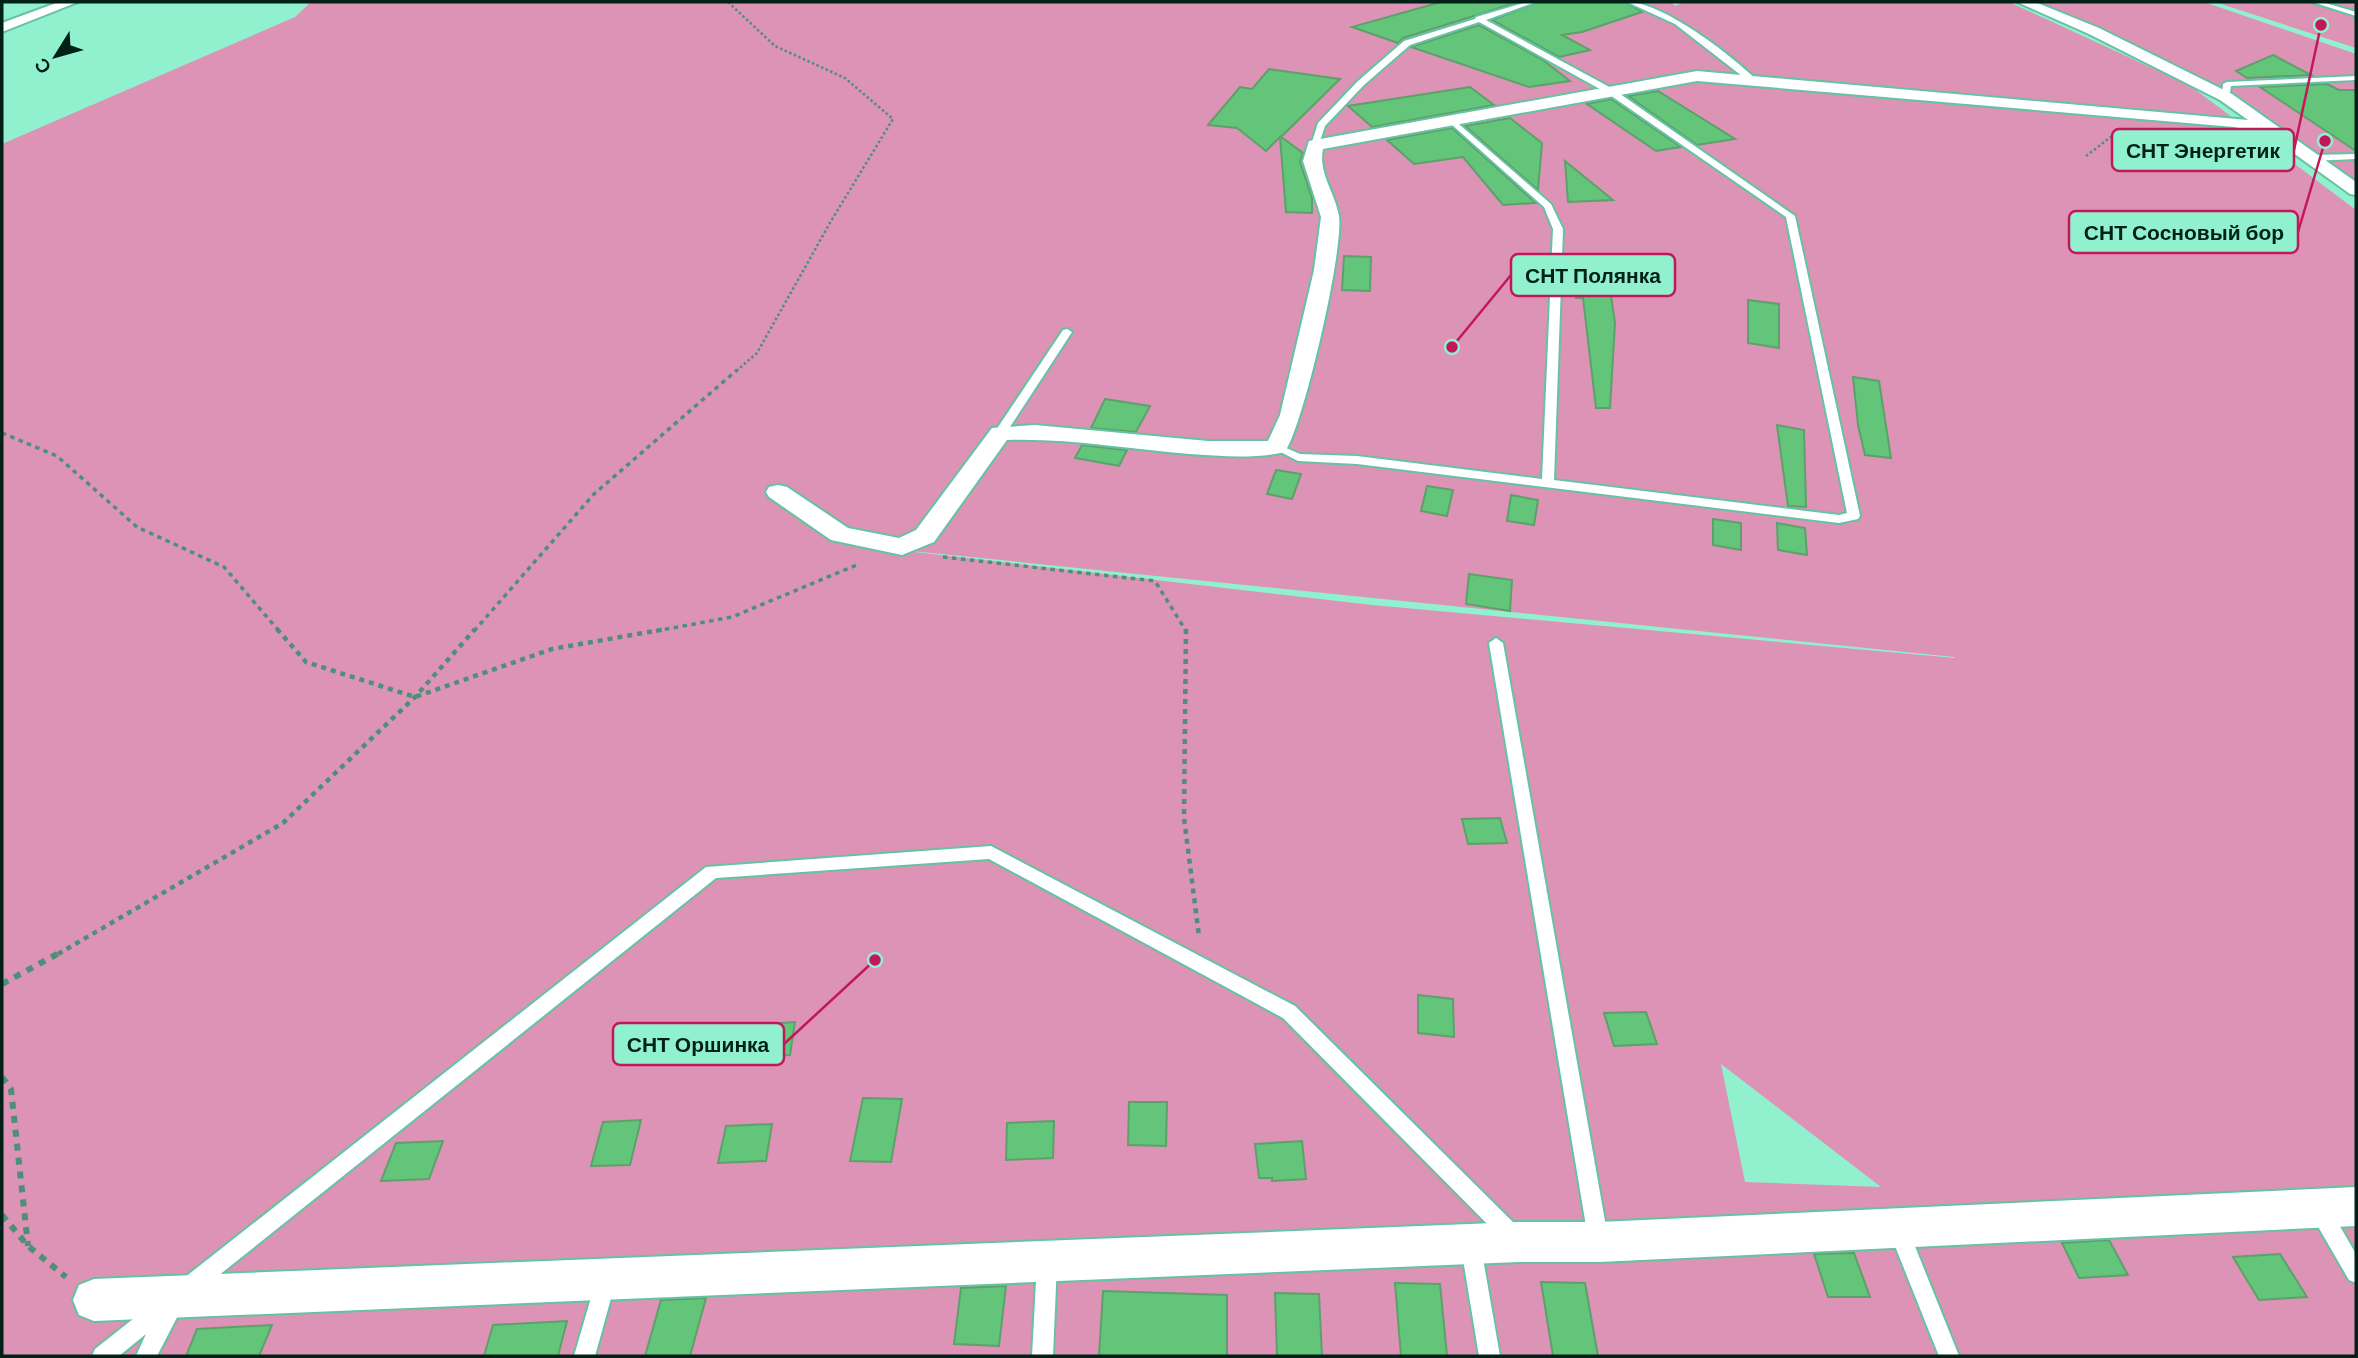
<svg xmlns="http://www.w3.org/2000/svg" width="2358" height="1358" viewBox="0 0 2358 1358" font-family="'DM Sans',sans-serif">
	<rect width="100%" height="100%" fill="#91f1cf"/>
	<!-- green -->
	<g fill="#dc93b6" fill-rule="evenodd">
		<path d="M311,2H1671L1675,6L1684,2H2009L2189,85L2356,210V1356H2V144L295,17ZM872,547L1954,657L1955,658L1372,605ZM1721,1064L1881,1187L1745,1182Z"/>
		<path d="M2020,2H2204L2356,54V188L2231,93Z"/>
		<path d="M2215,2H2356V48Z"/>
	</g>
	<!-- building -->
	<g fill="#62c579" stroke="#5ea06b" stroke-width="2">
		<path d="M1441,2H1519L1403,38L1398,43L1352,27Z"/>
		<path d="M1539,2H1625L1642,12L1582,32L1562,35L1590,50L1559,57L1492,20Z"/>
		<path d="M1479,25L1543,60L1570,81L1529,87L1411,47Z"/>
		<path d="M2273,55L2311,75L2247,78L2236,71Z"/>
		<path d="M1269,69L1340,79L1281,137L1303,153L1300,162L1312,198V213L1286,212L1280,137L1266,151L1237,128L1208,125L1240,87L1252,89Z"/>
		<path d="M2327,84L2339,90H2356V151L2260,87Z"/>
		<path d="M1470,87L1494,105L1372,127L1348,106Z"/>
		<path d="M1658,91L1735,139L1697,145L1628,96Z"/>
		<path d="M1611,99L1681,147L1656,151L1587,104Z"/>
		<path d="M1510,118L1542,143L1538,190L1465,126Z"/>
		<path d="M1452,128L1536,203L1503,205L1463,157L1414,164L1387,140Z"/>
		<path d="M1565,161L1613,200L1568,202Z"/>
		<path d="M1344,256L1371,257L1370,291L1342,290Z"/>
		<path d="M1573,259L1606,261L1615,323L1610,408H1596L1583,298H1576Z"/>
		<path d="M1748,300L1779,304V348L1748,343Z"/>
		<path d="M1853,377L1879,381L1891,458L1865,455L1858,425Z"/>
		<path d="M1105,399L1150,406L1136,432L1091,428Z"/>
		<path d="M1777,425L1804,430L1806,507L1788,506Z"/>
		<path d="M1082,445L1098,447L1127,450L1119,466L1075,458Z"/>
		<path d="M1276,470L1301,474L1292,499L1267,494Z"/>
		<path d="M1427,486L1453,490L1447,516L1421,511Z"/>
		<path d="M1511,495L1538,500L1534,525L1507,521Z"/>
		<path d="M1713,519L1741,523V550L1713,545Z"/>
		<path d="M1777,523L1805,528L1807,555L1778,550Z"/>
		<path d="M1469,574L1512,580L1510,611L1466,604Z"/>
		<path d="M1500,818L1507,843L1468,844L1462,819Z"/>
		<path d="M1418,995L1453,999L1454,1037L1418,1033Z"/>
		<path d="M1646,1012L1657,1044L1614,1046L1604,1013Z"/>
		<path d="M795,1022L790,1055L746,1057L752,1025Z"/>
		<path d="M863,1098L902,1099L891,1162L850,1161Z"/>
		<path d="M1129,1102H1167L1166,1146L1128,1145Z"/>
		<path d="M641,1120L630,1165L591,1166L603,1122Z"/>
		<path d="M1054,1121L1053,1158L1006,1160L1007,1123Z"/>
		<path d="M772,1124L766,1161L718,1163L726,1126Z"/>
		<path d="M443,1141L429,1179L381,1181L396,1143Z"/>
		<path d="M1302,1141L1306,1179L1272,1181V1178H1259L1255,1144Z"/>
		<path d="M2109,1240L2128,1275L2079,1278L2062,1243Z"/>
		<path d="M1854,1253L1870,1297H1828L1814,1254Z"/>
		<path d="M2280,1254L2307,1297L2259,1300L2233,1257Z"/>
		<path d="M1541,1282L1585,1283L1598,1356H1553Z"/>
		<path d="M1395,1283L1440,1284L1447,1356H1401Z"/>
		<path d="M1006,1286L999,1346L954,1344L961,1288Z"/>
		<path d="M1103,1291L1227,1295V1356H1099Z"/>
		<path d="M1275,1293L1319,1294L1322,1356H1277Z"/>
		<path d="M706,1298L690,1356H645L661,1300Z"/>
		<path d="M567,1321L558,1356H484L493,1325Z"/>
		<path d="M272,1325L259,1356H186L197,1329Z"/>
	</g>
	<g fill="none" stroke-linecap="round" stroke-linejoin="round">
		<defs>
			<g id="lane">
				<path d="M1527,2H1536L1486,20L1613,89L1795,216L1860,516L1858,519L1839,523L1357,464L1298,461L1271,447L1277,444L1300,454L1357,456L1542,479L1553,229L1544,207L1450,123V119H1453L1551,204L1563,229L1554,480L1839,515L1847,513L1786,217L1607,93L1479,22L1410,45L1364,85L1325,126L1318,147L1311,145L1318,123L1358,81L1404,41L1475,19L1476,17Z"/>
				<path d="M1627,2C1663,2 1731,55 1758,81L1751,83L1675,24Z"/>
				<path d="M2312,2H2322L2356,12V16Z"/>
				<path d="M2356,76V80L2231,86L2229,99L2222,97L2223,84L2227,82Z"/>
				<path d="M2356,154V159L2312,161L2308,158L2312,155Z"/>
				<path d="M1067,329L1072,332L1006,433L1004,435H996L994,433L1063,330Z"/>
				<path d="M1496,638L1503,643L1608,1238L1605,1245L1598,1248L1591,1245L1588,1238L1489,643Z"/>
				<path d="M991,846L1295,1006L1520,1229L1523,1236L1520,1243L1513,1246L1506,1243L1283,1018L989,859L716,878L198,1292L191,1295L184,1292L181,1285L184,1278L706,867Z"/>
				<path d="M2320,1201L2327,1204L2356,1254V1283L2349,1280L2313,1218L2310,1211L2313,1204Z"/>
				<path d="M1899,1221L1906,1224L1959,1356H1939L1889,1231L1892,1224Z"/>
				<path d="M1471,1237L1478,1240L1481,1247L1500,1356H1479L1461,1247L1464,1240Z"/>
				<path d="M1047,1253L1054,1256L1057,1263L1053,1356H1032L1037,1263L1040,1256Z"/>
				<path d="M605,1274L612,1277L615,1284L595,1356H574L595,1284L598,1277Z"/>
				<path d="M175,1292L182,1295L185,1302L157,1356H136L146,1334L119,1356H92L95,1349L157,1300L166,1298Z"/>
			</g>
			<g id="street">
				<path d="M59,2H78L2,32V23Z"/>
				<path d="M2017,2H2035L2099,28L2232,94L2356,182V195L2350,194L2267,134L2234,127L1697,81L1323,149C1318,173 1335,192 1339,216C1344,249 1304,424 1285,452C1255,459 1220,456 1189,454C1128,449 1068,438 1007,440L934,542L902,555L831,540L769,497L766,492L769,487L778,485L787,487L848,528L899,538L916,530L992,428L1035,425L1208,441H1268L1280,415L1314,270L1321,217L1303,161L1309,141L1697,71L2248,120L2220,100L2089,34Z"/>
				<path d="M2356,1187V1226L1599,1262H1519L94,1321L79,1315L73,1300L79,1285L94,1279L1519,1222H1599Z"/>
			</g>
		</defs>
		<!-- lane casing -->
		<use href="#lane" stroke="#63c3a3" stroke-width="4"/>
		<!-- street casing -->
		<use href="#street" stroke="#63c3a3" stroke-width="4"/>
		<!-- path-far3 -->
		<g stroke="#4d8f79" stroke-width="2.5" stroke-dasharray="2.5 2.5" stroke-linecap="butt">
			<path d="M728,2L775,46L845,78L893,119L831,221L757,353L735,372"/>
			<path d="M2086,156L2116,133"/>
		</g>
		<!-- path-far2 -->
		<g stroke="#4d8f79" stroke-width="3.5" stroke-dasharray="4.5 4.5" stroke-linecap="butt">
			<path d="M2,433L57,456L137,527L224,567L279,631"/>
			<path d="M943,557L1155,581L1186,631"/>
			<path d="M474,631L594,494L737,370"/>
			<path d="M656,631L732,617L859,564"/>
		</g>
		<!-- path-far1 -->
		<g stroke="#4d8f79" stroke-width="4.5" stroke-dasharray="5 5" stroke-linecap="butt">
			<path d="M277,629L306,662L415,697L552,649L666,629"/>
			<path d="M1186,629L1184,818L1199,936"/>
			<path d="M58,954L283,823L415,697L475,629"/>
		</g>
		<!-- path -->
		<g stroke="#4d8f79" stroke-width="6" stroke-dasharray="7 7" stroke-linecap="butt">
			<path d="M2,984L61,952"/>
			<path d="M2,1077L11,1089L28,1246"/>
			<path d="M2,1215L28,1246L66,1277"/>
		</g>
		<!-- lane -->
		<use href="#lane" fill="#fff" fill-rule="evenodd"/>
		<!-- street -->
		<use href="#street" fill="#fff" fill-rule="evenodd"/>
	</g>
	<!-- callouts -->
	<path fill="none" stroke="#c2185b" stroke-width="2.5" d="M2321 25L2294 150M2325 141L2298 232M1452 347L1511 275M875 960L784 1044"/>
	<g fill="#c2185b" stroke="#91f1cf" stroke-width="2.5">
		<circle cx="2321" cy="25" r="7"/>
		<circle cx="2325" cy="141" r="7"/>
		<circle cx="1452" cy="347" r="7"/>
		<circle cx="875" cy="960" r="7"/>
	</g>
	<g fill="#91f1cf" stroke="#c2185b" stroke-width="2.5">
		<rect x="2112" y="129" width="182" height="42" rx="7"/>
		<rect x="2069" y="211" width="229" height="42" rx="7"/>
		<rect x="1511" y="254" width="164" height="42" rx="7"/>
		<rect x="613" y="1023" width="171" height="42" rx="7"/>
	</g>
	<g font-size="21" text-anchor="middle" font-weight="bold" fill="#012017">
		<text x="2203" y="158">СНТ Энергетик</text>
		<text x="2184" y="240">СНТ Сосновый бор</text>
		<text x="1593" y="283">СНТ Полянка</text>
		<text x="698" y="1052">СНТ Оршинка</text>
	</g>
	<!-- border -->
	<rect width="2358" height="1358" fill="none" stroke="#012017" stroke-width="7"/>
	<!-- north arrow -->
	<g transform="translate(56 56) rotate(233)" stroke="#91f1cf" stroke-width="5" paint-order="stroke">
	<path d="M0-5L12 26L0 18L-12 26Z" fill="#012017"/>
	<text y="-10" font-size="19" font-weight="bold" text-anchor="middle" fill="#012017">С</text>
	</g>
</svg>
